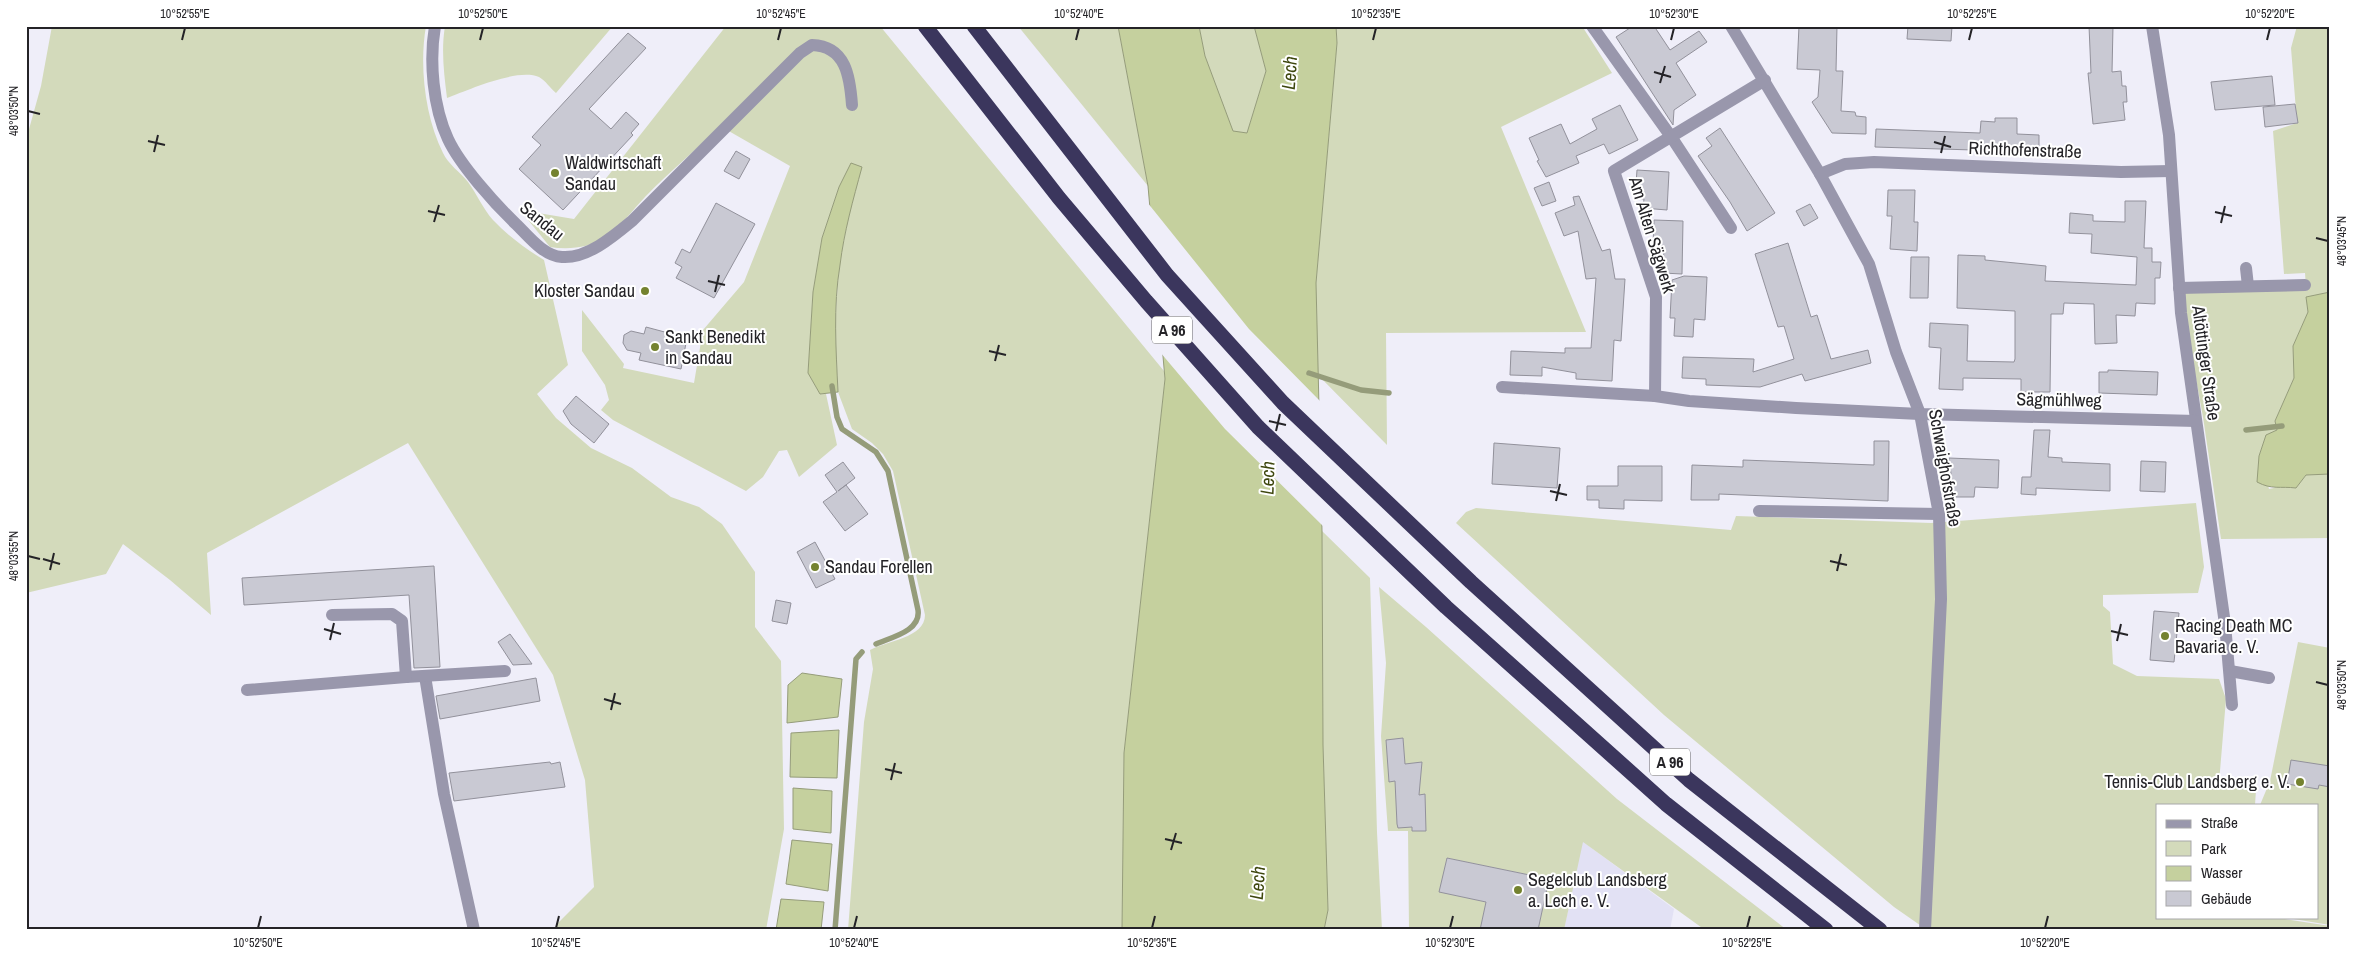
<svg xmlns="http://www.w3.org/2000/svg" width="2356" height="956" viewBox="0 0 2356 956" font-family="'Archivo Narrow',sans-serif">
	<rect width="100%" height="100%" fill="#efeef9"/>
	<!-- built -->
	<path fill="#e2e1f4" d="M1582,841L1674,909L1670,930H1564Z"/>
	<!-- green -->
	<g fill="#d3dabb">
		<path d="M52,26H426C419,66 425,117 443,153C448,164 460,172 468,182C477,194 483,209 493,220C508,236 526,249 544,260L568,365L537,394L556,418L591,448L632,468L671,497L699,507L722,524L755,572V627L781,661L784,829L766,930H557V924L594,887L585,780L553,675L408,443L207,553L211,615L170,580L123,544L106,574L26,593V140L41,86Z"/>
		<path d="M445,26H613L556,93C551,89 545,80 539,77C517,68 468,90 447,98C444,74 441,50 445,26Z"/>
		<path d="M726,26H880L1164,371L1165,379L1124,753L1122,930H848L864,722L873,669L870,650C886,641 925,638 925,615L893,471L883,454L872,443L852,429L838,392L835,326L839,266L848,219L839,187L822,238L813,292L808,373L820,394H826L837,445L799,477L787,450L779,451L763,477L746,491L613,420L601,410L609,400L605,385L582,351V310L624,364L623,368L694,383L703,330L744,282L790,166L720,126C696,150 669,172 645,197C632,211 621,226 605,237C589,248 569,250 550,247L520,210L574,219Z"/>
		<path d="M1018,26H1118L1148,186Z"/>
		<path d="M1199,26H1254L1266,71L1247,133L1233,132L1205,56Z"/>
		<path d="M1336,26H1582L1612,73L1501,127L1586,332L1386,333L1387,445L1317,374L1316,283L1337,43Z"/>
		<path d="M2297,26H2330V292L2307,297L2308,312L2293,346L2294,378L2275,421L2277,430L2266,436L2259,456L2269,489L2283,486L2296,488L2306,475L2330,474V538L2221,539L2203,417L2179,288L2306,287L2305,273L2284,274L2273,131L2297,123L2291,48Z"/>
		<path d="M2196,503L2204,567L2198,593L2103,595V606L2110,612L2113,664L2137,676L2219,679L2226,699L2219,783L2256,790L2255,805H2157V917H2271L2330,926V930H1927L1894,907L1664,715L1456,523L1466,512L1476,508L1731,530L1736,516L1931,523Z"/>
		<path d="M1322,531L1370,578L1377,832L1382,930H1324L1328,910L1323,745Z"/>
		<path d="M1379,587L1426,627L1617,799L1787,930H1705L1583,842L1564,930H1538L1549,879L1447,858L1440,892L1486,902L1480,930H1409L1408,831H1388L1381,736L1386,663Z"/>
		<path d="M2298,642L2330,648V925L2282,917H2317V805H2260L2270,781Z"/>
	</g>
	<!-- water -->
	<g fill="#c5d09e" stroke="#959c7a">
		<path d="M1118,26H1199L1205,56L1233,131L1247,133L1266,71L1254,26H1336L1337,43L1316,283L1322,531L1323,745L1328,910L1324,930H1122L1124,753L1165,379L1148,186Z"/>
		<path d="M851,163L862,167C853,200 844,232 840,265C833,307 836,349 838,392L820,394L808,373L813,292L822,238L839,187Z"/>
		<path d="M2330,292V474L2306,475L2296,488C2280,486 2272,490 2257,482L2259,456L2266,435L2277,430L2275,421L2294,378L2293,346L2308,312L2306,297Z"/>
		<path d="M802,673L842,679L838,717L787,723L788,685Z"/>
		<path d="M839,730L837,778L790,777L791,733Z"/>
		<path d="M793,788L832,791L831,833L793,829Z"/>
		<path d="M792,840L832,844L828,891L786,884Z"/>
		<path d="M781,899L824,902L821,930H776Z"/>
	</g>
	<!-- pier -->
	<path fill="#efeef9" d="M1147,202L1249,329L1320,401L1324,527L1225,429L1160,352Z"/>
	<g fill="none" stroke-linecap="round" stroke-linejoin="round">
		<!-- stream -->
		<g stroke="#959c7a" stroke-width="5.5">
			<path d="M1309,373L1361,390L1389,393"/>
			<path d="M832,386L837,417L842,429L876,452L888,471L918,610C921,631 892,637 876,644"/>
			<path d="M2246,430L2282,426"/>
			<path d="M835,930L856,659L862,652"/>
		</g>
	</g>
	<!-- building -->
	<g fill="#c9c9d3" stroke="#92919b">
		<path d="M1633,26H1654L1670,50L1699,31L1707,42L1676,63L1696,95L1674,110L1673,125L1616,37Z"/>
		<path d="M1799,26H1837L1836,71H1843L1841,111L1855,112L1856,116L1866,117V134L1832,133L1812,102L1818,97L1820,70L1797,69Z"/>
		<path d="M1908,26H1952L1951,41L1907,39Z"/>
		<path d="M2089,26H2113L2112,72L2121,71L2122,86H2126L2127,102H2123L2125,120L2093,124L2088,73H2091Z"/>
		<path d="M628,33L646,48L589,109L611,129L626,112L639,124L631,133L633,135L563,210L519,169L541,145L532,137Z"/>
		<path d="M2272,76L2275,105L2215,110L2211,82Z"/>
		<path d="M2295,104L2298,123L2265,127L2263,107Z"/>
		<path d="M1620,105L1638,140L1609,154L1604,144L1576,156L1579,163L1546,177L1537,161L1539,160L1529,138L1561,124L1570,144L1597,129L1592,119Z"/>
		<path d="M1995,118H2017V134L2039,135V152L1875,147L1876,129L1980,133L1981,121L1995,122Z"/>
		<path d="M1720,128L1775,213L1747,231L1730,202L1698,156L1712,146L1706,138Z"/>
		<path d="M736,151L750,159L739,179L724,171Z"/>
		<path d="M1637,170L1669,172L1667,210L1643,208L1644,199L1635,198Z"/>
		<path d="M1549,182L1556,201L1542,206L1534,188Z"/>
		<path d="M1888,190H1915L1914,222H1918L1917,251L1890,249L1892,216H1887Z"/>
		<path d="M1579,196L1602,251L1610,249L1615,279H1625L1621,341L1614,340L1612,381L1576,379V373L1542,367V376L1510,375L1511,351L1565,353V348H1591L1596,278L1586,279L1578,231L1564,236L1555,213L1575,205L1573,197Z"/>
		<path d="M2125,201H2146L2144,248H2152V262H2161L2160,278H2155V304L2136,303L2135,316L2116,315L2117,343L2095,344L2094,304L2064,303L2063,314H2051L2050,392H2021V379L1963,378V390L1939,389L1941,348L1929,347L1930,323L1968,325L1967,361L2014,362L2015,359V311L1957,308L1958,255L1985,256V260L2046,266L2045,281L2136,285L2137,257L2091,253L2092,234L2069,233L2070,213L2093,215V221L2125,222Z"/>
		<path d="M716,203L755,224L714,298L676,278L682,267L675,263L682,249L690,253Z"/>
		<path d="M1810,204L1818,218L1804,226L1796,211Z"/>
		<path d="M1654,220L1683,221L1682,274L1663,273L1664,246H1653Z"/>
		<path d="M1788,243L1811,317L1817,315L1831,359L1868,350L1871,363L1805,381L1802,374L1760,387L1706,385V379L1682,378L1683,357L1754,359L1753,372L1794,359L1784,326L1778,327L1755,254Z"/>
		<path d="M1911,257H1929L1928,298H1910Z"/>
		<path d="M1684,276L1707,277L1705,320L1694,319L1693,337L1674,336L1675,318H1670L1672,280Z"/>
		<path d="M646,327L687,338L681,369L639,360L641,353L627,350L623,343L624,335L631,331L644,334Z"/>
		<path d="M2108,370L2158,372L2157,395L2099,393V372H2108Z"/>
		<path d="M576,396L609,424L594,443L571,424L563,411Z"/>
		<path d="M2034,430H2050L2048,457L2062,458V462L2110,464V491L2036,488V495L2021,494L2022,477H2031Z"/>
		<path d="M1874,441H1889L1888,501L1719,494V500H1691L1692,465L1743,467V460L1874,465Z"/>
		<path d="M1494,443L1560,448L1557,488L1492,484Z"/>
		<path d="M1949,458L1999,460L1998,488L1975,487L1974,497H1954Z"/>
		<path d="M2141,461L2166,462L2165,492L2140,491Z"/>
		<path d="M843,462L855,478L838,491L846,485L868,514L845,531L823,502L837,492L825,475Z"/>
		<path d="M1618,466H1662V501L1624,500V509L1599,508V500H1587V486H1618Z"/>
		<path d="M815,542L835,579L816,588L797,552Z"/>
		<path d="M434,566L440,667L414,668L409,595L244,605L242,578Z"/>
		<path d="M776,600L791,603L787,624L772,621Z"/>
		<path d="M2154,611L2179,613L2174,662L2150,660Z"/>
		<path d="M510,634L532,664L513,665L498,642Z"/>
		<path d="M536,678L540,701L440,719L436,696Z"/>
		<path d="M1403,738L1405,764L1422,762L1419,795L1425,794L1426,831H1412V827L1398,828L1397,824L1395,781L1389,782L1386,740Z"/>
		<path d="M2291,760L2330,766V787L2319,785L2318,789L2287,784Z"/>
		<path d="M550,762L551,764L560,762L565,787L454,801L449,773Z"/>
		<path d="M1447,858L1549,879L1538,930H1480L1486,902L1439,892Z"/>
	</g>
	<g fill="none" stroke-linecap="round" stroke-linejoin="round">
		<!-- minor -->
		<g stroke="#9997ac" stroke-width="12">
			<path d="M435,26C429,61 433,107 448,139C460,165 495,204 517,225C529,237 544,256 562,257C587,259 614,236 632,221L800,53L812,45C846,46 850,77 852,105"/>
			<path d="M1592,26L1672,138L1731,228"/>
			<path d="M1731,26L1820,174L1869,264L1896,352L1920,414L1939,514L1941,599L1925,930"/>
			<path d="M2152,26L2169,135L2181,313L2225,624L2232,705"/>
			<path d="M1820,174L1845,164L1874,162L2121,172L2171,171"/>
			<path d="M2246,268L2248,286"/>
			<path d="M2179,288L2305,285"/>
			<path d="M1502,387L1655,396L1689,401L1796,408L1920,414L2196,421"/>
			<path d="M1655,396L1656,297L1614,171L1765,80"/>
			<path d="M1759,511L1939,514"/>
			<path d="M2230,671L2269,678"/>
			<path d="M425,676L444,794L474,930"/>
			<path d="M406,677L505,671"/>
			<path d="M247,690L406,677L402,621L392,614L332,615"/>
		</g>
		<!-- highway -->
		<g stroke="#3b365d" stroke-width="15">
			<path d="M925,26L1059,198L1146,301L1258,427L1446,607L1666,804L1826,930"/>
			<path d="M974,26L1167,275L1283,403L1471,582L1689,780L1880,930"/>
		</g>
	</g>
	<!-- ticks -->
	<path fill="none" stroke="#242327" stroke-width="2" d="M182,40L185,28M480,40L483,28M778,40L781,28M1076,40L1079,28M1373,40L1376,28M1671,40L1674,28M1969,40L1972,28M2267,40L2270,28M1654,72L1671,77M1660,83L1665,66M28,111L40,114M148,141L165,145M1934,142L1951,147M154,152L158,135M1941,153L1945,136M428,211L445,215M2215,212L2232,216M434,222L439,205M2221,223L2225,206M2316,238L2328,241M708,281L725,285M715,292L719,275M989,351L1006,355M995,361L999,345M1269,421L1286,425M1276,431L1280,414M1550,491L1567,495M1556,501L1560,484M28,556L40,559M43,559L60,564M1830,561L1847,565M50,570L54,553M1837,571L1841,554M324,629L341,634M2111,631L2128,635M330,640L334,623M2117,641L2121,624M2316,682L2328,685M604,699L621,704M611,710L615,693M885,769L902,773M891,780L895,763M1165,839L1182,843M1171,850L1176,833M258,928L261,916M556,928L559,916M854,928L857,916M1152,928L1155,916M1450,928L1453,916M1747,928L1750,916M2045,928L2048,916"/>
	<!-- markers -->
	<g fill="#74822f" stroke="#fff" stroke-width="2">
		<circle cx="555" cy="173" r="5"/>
		<circle cx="645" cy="291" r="5"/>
		<circle cx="655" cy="347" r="5"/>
		<circle cx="815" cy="567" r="5"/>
		<circle cx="2165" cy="636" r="5"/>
		<circle cx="2300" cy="782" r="5"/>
		<circle cx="1518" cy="890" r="5"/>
	</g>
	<g text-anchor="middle" stroke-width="4" stroke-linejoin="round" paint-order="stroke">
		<!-- shield labels -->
		<g fill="#fff" stroke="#666568" stroke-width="1">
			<rect x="1152" y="316.5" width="40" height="27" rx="4"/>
			<rect x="1650" y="748.5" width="40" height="27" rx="4"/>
		</g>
		<g font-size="16" font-weight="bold" fill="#242327">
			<text x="1172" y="336">A 96</text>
			<text x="1670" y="768">A 96</text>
		</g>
		<!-- street labels -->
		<g font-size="18" fill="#242327" stroke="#fff">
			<text transform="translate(2025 150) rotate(2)" y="6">Richthofenstraße</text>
			<text transform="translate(542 221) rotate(39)" y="6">Sandau</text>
			<text transform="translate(1652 235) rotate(73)" y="6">Am Alten Sägwerk</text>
			<text transform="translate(2206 363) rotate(82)" y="6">Altöttinger Straße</text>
			<text transform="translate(2059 400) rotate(1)" y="6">Sägmühlweg</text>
			<text transform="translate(1945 468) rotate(80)" y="6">Schwaighofstraße</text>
		</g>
		<!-- poi labels -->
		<g font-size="18" fill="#242327" stroke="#fff" text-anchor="start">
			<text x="565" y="169">Waldwirtschaft<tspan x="565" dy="21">Sandau</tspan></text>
			<text x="635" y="297" text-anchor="end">Kloster Sandau</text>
			<text x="665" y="343">Sankt Benedikt<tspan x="665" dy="21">in Sandau</tspan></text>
			<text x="825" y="573">Sandau Forellen</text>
			<text x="2175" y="632">Racing Death MC<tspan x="2175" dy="21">Bavaria e. V.</tspan></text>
			<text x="2290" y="788" text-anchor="end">Tennis-Club Landsberg e. V.</text>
			<text x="1528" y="886">Segelclub Landsberg<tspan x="1528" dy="21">a. Lech e. V.</tspan></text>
		</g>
		<!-- water labels -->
		<g font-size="19" font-style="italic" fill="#3e470e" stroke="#fff">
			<text transform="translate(1289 73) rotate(-86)" y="7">Lech</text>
			<text transform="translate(1267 478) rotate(-88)" y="7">Lech</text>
			<text transform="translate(1257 883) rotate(-86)" y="7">Lech</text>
		</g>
	</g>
	<!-- border -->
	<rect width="2356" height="956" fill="none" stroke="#ffffff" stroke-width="55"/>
	<!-- legend -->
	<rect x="2156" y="804" width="162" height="115" fill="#ffffff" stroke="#a7a7a9"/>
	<rect x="2166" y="820" width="25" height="8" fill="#9997ac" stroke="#a7a7a9"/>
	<text x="2201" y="828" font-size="15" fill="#242327">Straße</text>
	<rect x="2166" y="841" width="25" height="15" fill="#d3dabb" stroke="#a7a7a9"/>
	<text x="2201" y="854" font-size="15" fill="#242327">Park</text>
	<rect x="2166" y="866" width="25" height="15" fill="#c5d09e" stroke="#a7a7a9"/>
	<text x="2201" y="878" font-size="15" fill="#242327">Wasser</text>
	<rect x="2166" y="891" width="25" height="15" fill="#c9c9d3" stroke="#a7a7a9"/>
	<text x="2201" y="904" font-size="15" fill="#242327">Gebäude</text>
	<rect x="28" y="28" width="2300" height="900" fill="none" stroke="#242327" stroke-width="2"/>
	<g font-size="12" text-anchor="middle" fill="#242327">
		<text x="185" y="18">10°52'55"E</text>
		<text x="483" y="18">10°52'50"E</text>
		<text x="781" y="18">10°52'45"E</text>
		<text x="1079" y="18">10°52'40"E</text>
		<text x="1376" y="18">10°52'35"E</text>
		<text x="1674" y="18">10°52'30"E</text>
		<text x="1972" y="18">10°52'25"E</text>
		<text x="2270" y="18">10°52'20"E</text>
		<text transform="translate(14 111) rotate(-90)" y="4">48°03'50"N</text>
		<text transform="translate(2342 241) rotate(-90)" y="4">48°03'45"N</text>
		<text transform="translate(14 556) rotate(-90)" y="4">48°03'55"N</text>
		<text transform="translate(2342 685) rotate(-90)" y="4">48°03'50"N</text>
		<text x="258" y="947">10°52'50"E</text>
		<text x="556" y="947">10°52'45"E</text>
		<text x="854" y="947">10°52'40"E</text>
		<text x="1152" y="947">10°52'35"E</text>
		<text x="1450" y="947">10°52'30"E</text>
		<text x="1747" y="947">10°52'25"E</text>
		<text x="2045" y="947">10°52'20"E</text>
	</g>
</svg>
